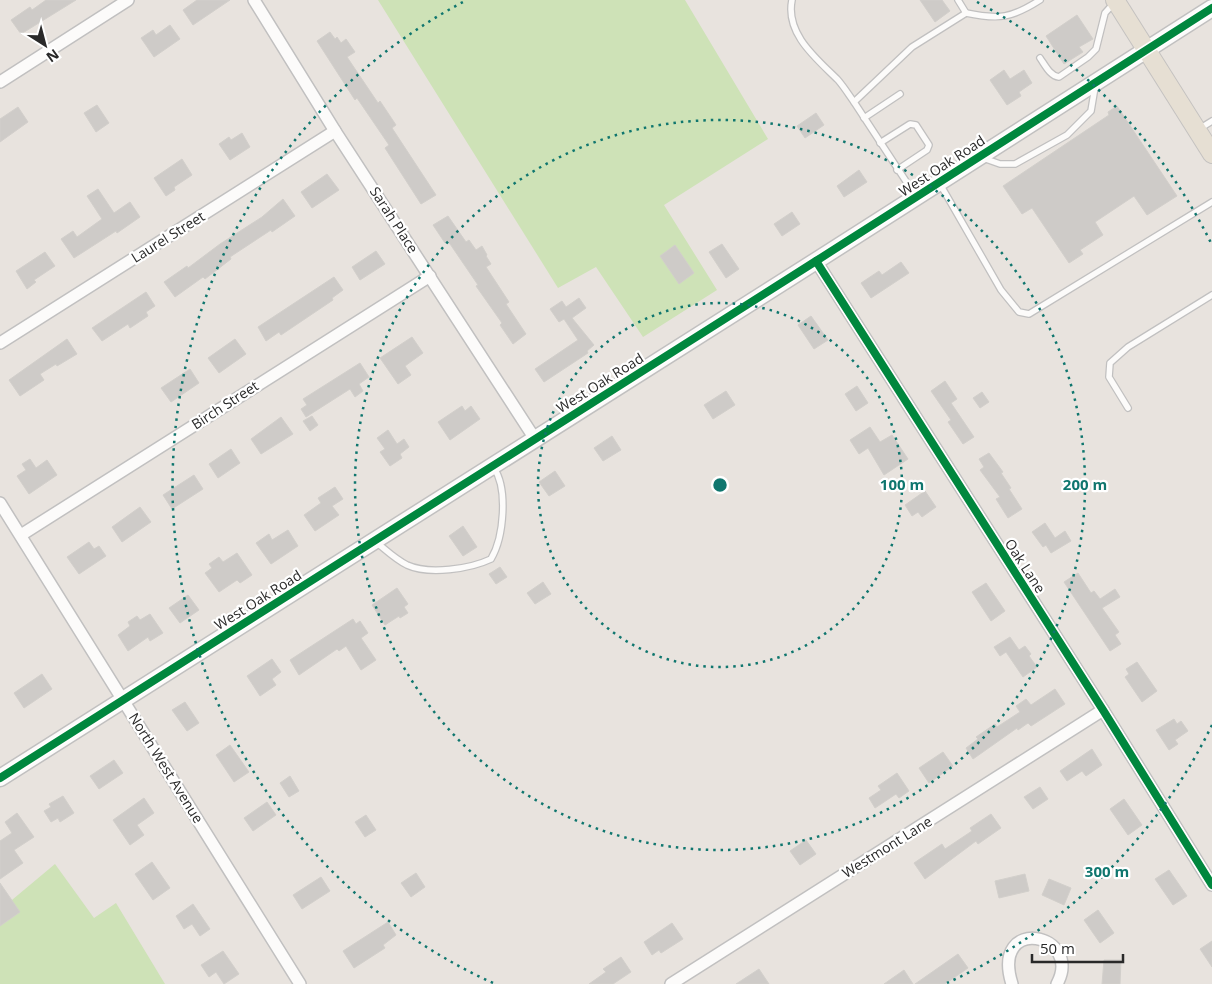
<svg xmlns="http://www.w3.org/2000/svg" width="1212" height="984" viewBox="0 0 1212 984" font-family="'Open Sans',sans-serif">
	<rect width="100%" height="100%" fill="#e8e3de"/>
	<!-- green -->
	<g fill="#cee2b7">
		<path d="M378,0H685L768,139L664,205L717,290L643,337L596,267L558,288Z"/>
		<path d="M55,864L94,918L116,903L165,984H0V910Z"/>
	</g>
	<!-- building -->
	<g fill="#cecbc8" stroke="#d2cfcb">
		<path d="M46,0H76L21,34L11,20L30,7L32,10Z"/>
		<path d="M197,0H230L193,25L183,10Z"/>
		<path d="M920,0H942L950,11L935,22Z"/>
		<path d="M1077,15L1093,39L1079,47L1083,52L1064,64L1046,36Z"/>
		<path d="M170,25L180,39L154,57L141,38L153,30L156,35Z"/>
		<path d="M330,32L335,39L337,37L341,43L346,39L355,52L347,57L378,103L380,101L396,125L392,128L436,195L421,204L385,148L389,145L357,98L355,100L317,41Z"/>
		<path d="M1004,70L1010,79L1024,70L1032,83L1019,92L1021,96L1007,105L990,80Z"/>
		<path d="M97,105L109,123L96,132L84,113Z"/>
		<path d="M1117,106L1177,196L1147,215L1134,196L1095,222L1103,235L1080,250L1083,254L1069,263L1032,208L1022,214L1003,186L1109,115L1108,112Z"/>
		<path d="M18,107L28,122L0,142V119Z"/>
		<path d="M816,113L824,125L805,138L797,126Z"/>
		<path d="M242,133L250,147L230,160L219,144L229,137L231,140Z"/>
		<path d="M182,159L192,175L174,187L175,190L166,196L154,178Z"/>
		<path d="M859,170L867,182L844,197L837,186Z"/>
		<path d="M327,174L339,190L312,208L301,192Z"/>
		<path d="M98,189L114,213L130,202L140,217L117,233L116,231L74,258L61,239L73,231L77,237L102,219L87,196Z"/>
		<path d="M283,199L295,216L272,232L271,230L230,257L231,259L205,279L203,277L175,297L164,282L187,266L188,268L220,244L262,217Z"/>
		<path d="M792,212L800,224L782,236L774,224Z"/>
		<path d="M448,216L466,242L469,240L476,250L482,246L487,255L486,256L491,264L486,267L509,302L506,304L526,334L513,344L500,325L502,323L476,286L478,285L448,241L445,243L433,225Z"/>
		<path d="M722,244L739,269L726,278L709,252Z"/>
		<path d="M675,245L694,273L679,284L660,256Z"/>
		<path d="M376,251L385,264L360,280L352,267Z"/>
		<path d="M45,252L55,266L34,280L36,282L27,289L16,271Z"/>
		<path d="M901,262L909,273L871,298L861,283L879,271L882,275Z"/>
		<path d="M334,277L343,290L332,298L333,300L281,335L279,332L266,341L258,327Z"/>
		<path d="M146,292L155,306L146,312L148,316L130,328L128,324L102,341L92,328Z"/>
		<path d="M579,298L586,308L572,318L594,345L587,351L588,353L544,382L535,369L578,340L564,319L559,322L550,309L562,301L566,307Z"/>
		<path d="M811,316L828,340L814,349L798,325Z"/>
		<path d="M412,337L423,353L405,366L411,375L398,384L380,358Z"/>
		<path d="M67,339L77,354L57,366L56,364L40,374L44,380L20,396L9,380Z"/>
		<path d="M235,339L246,354L219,373L208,358Z"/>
		<path d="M360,363L369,377L359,384L363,391L355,397L350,389L306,417L301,409L307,405L303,399Z"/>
		<path d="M190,369L199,383L171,402L161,388Z"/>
		<path d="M945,381L957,399L951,403L974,437L963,444L948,422L951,420L931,391Z"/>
		<path d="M857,386L868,403L856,411L845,394Z"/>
		<path d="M726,391L735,405L713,419L704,405Z"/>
		<path d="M982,392L989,402L980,408L973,398Z"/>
		<path d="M462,406L465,411L471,406L480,419L450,440L438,422Z"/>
		<path d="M312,416L318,425L310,431L303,421Z"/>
		<path d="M281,417L293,434L261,454L251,439Z"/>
		<path d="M870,427L880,442L892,435L908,459L884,475L868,448L859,454L850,440Z"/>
		<path d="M388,430L397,444L404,439L409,447L400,454L402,458L390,466L380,452L385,449L377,438Z"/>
		<path d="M612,436L621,450L603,461L594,448Z"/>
		<path d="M231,449L240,463L218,478L209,464Z"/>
		<path d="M989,453L1003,472L1001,473L1011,488L1009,489L1022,509L1008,518L996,499L1000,497L980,470L984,467L979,459Z"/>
		<path d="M30,459L36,468L47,460L57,475L29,494L17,476L26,470L22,464Z"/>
		<path d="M555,471L565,486L549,496L539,482Z"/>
		<path d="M194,475L203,489L172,509L163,495Z"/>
		<path d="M335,487L343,499L332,506L339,515L315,531L304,515L321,503L318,498Z"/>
		<path d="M925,491L936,507L922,517L918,512L912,516L905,505Z"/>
		<path d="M140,507L151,522L122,542L112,527Z"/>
		<path d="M1045,523L1055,538L1065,531L1071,541L1051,553L1046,545L1043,547L1032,532Z"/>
		<path d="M463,526L477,547L463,556L449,536Z"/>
		<path d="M288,530L298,546L271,564L256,543L269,534L272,540Z"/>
		<path d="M89,542L94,549L99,546L106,556L79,574L67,557Z"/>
		<path d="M237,553L252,575L240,583L237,580L219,592L205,573L212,568L209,564L219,557L223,562Z"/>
		<path d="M500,567L507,577L496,584L489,574Z"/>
		<path d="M1078,573L1091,593L1094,591L1100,599L1115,589L1120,597L1102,608L1119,632L1115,635L1121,644L1110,651L1064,582Z"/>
		<path d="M543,582L551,594L535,604L527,593Z"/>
		<path d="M986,583L1005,611L991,621L972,592Z"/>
		<path d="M397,588L408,604L404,607L408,613L400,618L399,616L385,625L372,605Z"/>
		<path d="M188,595L199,610L180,623L169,608Z"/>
		<path d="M150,614L163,633L150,641L148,637L128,651L118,635L130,626L128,622L137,616L140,620Z"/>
		<path d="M353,619L356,624L360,621L368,633L361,638L376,660L361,670L346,646L339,651L337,649L299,675L290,660Z"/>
		<path d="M1010,637L1019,650L1025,646L1031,654L1029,656L1037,667L1023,677L1006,652L1000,656L994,647Z"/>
		<path d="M272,659L281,672L272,679L276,685L260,696L247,676Z"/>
		<path d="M1137,662L1157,691L1142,702L1125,677L1129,674L1126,669Z"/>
		<path d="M42,674L52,689L24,708L14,693Z"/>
		<path d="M1055,689L1065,704L1031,726L1028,723L1018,730L1017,728L973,759L966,748L978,739L976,737L995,724L997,727L1020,712L1016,706L1026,699L1031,705Z"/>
		<path d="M185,702L199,723L187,731L172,710Z"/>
		<path d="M1174,719L1177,724L1181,721L1188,731L1175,740L1178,744L1169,750L1156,730Z"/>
		<path d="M230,745L249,772L234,782L216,755Z"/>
		<path d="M1092,749L1102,765L1086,776L1082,771L1067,781L1060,771Z"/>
		<path d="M943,752L953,766L929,783L919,768Z"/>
		<path d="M114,760L123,773L99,789L90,776Z"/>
		<path d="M897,773L909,791L899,798L896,794L875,808L869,798L881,790L878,786Z"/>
		<path d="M290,776L299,791L289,797L280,783Z"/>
		<path d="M1040,787L1048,799L1033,809L1024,797Z"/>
		<path d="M63,796L74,813L60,822L58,818L51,822L44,811L51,807L49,804Z"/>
		<path d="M144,798L154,813L137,825L144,835L130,845L113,820Z"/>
		<path d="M1124,799L1142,825L1128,835L1110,809Z"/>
		<path d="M267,802L276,815L253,831L244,818Z"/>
		<path d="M17,813L34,837L14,850L23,863L0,879V841L12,833L5,822Z"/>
		<path d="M991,814L1001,828L978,844L976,841L925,879L914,863L942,844L945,849L972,831L970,828Z"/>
		<path d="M366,815L376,830L365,837L355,822Z"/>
		<path d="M806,840L816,854L800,865L790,851Z"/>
		<path d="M152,862L170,888L153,900L135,874Z"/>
		<path d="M1169,870L1187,896L1173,905L1155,879Z"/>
		<path d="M416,873L425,887L411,897L401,883Z"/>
		<path d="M1025,874L1029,891L999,898L995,881Z"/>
		<path d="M321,877L330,891L302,909L293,895Z"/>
		<path d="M1049,879L1071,888L1064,905L1042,895Z"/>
		<path d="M0,883L20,912L0,926Z"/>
		<path d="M193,904L210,929L200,936L192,924L184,929L176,916Z"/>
		<path d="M1098,910L1114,933L1100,943L1084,920Z"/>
		<path d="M388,922L396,935L383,945L385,948L354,968L343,951Z"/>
		<path d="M672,923L683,939L661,953L659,950L652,955L644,942Z"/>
		<path d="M1212,941V967L1200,949Z"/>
		<path d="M223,951L239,974L224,984L216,972L209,977L201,965Z"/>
		<path d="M958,954L968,968L945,984H915Z"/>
		<path d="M621,957L631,972L613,984H589L606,972L603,969Z"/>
		<path d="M1104,960H1121L1120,984H1102Z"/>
		<path d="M759,969L769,984H736Z"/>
		<path d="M904,970L913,984H884Z"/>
	</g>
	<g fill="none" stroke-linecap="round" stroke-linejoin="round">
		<defs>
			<g id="lane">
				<path d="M792,0C785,34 817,59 838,80C844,87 849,95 854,102"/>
				<path d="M958,0L966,13C999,20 1012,18 1040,0"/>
				<path d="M1040,58C1045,65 1050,76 1059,77L1088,57L1096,49L1105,13L1114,3"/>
				<path d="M864,118L900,94"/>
				<path d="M1199,129L1212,121"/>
				<path d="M880,143L910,124L916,125L929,145L927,150L897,170"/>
				<path d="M983,158L1000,164H1015L1067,135L1091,111L1095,87"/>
				<path d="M940,184L1001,290L1019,312L1029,314L1212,202"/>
				<path d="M915,195L854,102L912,47L966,13"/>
				<path d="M1128,408L1109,377L1110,363L1128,347L1212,295"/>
				<path d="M376,542C386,550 395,559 407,565C429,575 470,569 491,559C504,537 508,489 494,468"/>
			</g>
			<g id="street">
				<path d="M254,0L335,131L535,439"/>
				<path d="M0,82L128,0"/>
				<path d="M816,261L1103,710L1212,885"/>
				<path d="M0,343L335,131"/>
				<path d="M0,503L300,984"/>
				<path d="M21,535L430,276"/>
				<path d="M671,984L1103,710"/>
				<path d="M1012,984C990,914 1084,933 1057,984"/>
			</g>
			<path id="secondary" d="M0,778L816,261L1212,8"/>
			<path id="primary" d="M1115,0L1212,154"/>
		</defs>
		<!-- lane casing -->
		<use href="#lane" stroke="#c1c0c0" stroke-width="8"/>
		<!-- street casing -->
		<use href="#street" stroke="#c1c0c0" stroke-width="14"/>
		<!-- secondary casing -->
		<use href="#secondary" stroke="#c1c0c0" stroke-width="19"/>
		<!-- primary casing -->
		<use href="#primary" stroke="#c4c2c0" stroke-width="20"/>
		<!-- lane -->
		<use href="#lane" stroke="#fcfbfa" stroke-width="5.5"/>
		<!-- street -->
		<use href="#street" stroke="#fcfbfa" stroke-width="11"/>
		<!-- secondary -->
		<use href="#secondary" stroke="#fcfbfa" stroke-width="16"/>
		<!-- primary -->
		<use href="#primary" stroke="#e6dfd3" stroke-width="18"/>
		<defs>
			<g id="cycleway">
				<path d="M816,261L1103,710L1212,885"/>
				<path d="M0,778L816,261L1212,8"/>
			</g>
		</defs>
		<!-- cycleway casing -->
		<use href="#cycleway" stroke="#fff" stroke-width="11"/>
		<!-- cycleway -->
		<use href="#cycleway" stroke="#00873e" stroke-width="8"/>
	</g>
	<!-- distance rings -->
	<g fill="none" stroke="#0f766e" stroke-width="2.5" stroke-dasharray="2.5 5">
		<circle cx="720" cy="485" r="182"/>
		<circle cx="720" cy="485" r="365"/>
		<path d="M1212 725A547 547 0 0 1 947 983M493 983A547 547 0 0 1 463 2M977 2A547 547 0 0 1 1212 245"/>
	</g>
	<g text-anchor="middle" stroke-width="4.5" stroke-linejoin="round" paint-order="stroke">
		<!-- street labels -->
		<g font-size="14" fill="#292929" stroke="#fff">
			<text transform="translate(942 166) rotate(-33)" y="5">West Oak Road</text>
			<text transform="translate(394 220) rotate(57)" y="5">Sarah Place</text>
			<text transform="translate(168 237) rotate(-32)" y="5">Laurel Street</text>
			<text transform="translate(600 383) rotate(-32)" y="5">West Oak Road</text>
			<text transform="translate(225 405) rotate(-33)" y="5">Birch Street</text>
			<text transform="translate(1025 566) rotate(57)" y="5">Oak Lane</text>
			<text transform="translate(258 600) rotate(-32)" y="5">West Oak Road</text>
			<text transform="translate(166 768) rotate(58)" y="5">North West Avenue</text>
			<text transform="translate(887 847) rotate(-32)" y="5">Westmont Lane</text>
		</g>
	</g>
	<circle cx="720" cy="485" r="8" fill="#0f766e" stroke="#fff" stroke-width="2.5"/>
	<g font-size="15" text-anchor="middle" font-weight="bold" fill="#0f766e" stroke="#fff" stroke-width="4.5" stroke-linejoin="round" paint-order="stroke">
		<text x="902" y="490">100 m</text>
		<text x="1085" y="490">200 m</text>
		<text x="1107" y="877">300 m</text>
	</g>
	<!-- north arrow -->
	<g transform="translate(45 45) rotate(144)" stroke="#ffffff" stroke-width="4" paint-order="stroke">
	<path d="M0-4L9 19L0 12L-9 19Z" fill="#292929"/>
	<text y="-8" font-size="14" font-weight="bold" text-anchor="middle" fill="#292929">N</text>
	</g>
	<!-- scale -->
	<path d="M1032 954v8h91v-8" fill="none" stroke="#292929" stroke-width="2.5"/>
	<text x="1040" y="954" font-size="15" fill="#292929" stroke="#ffffff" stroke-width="4" paint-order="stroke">50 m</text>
</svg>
